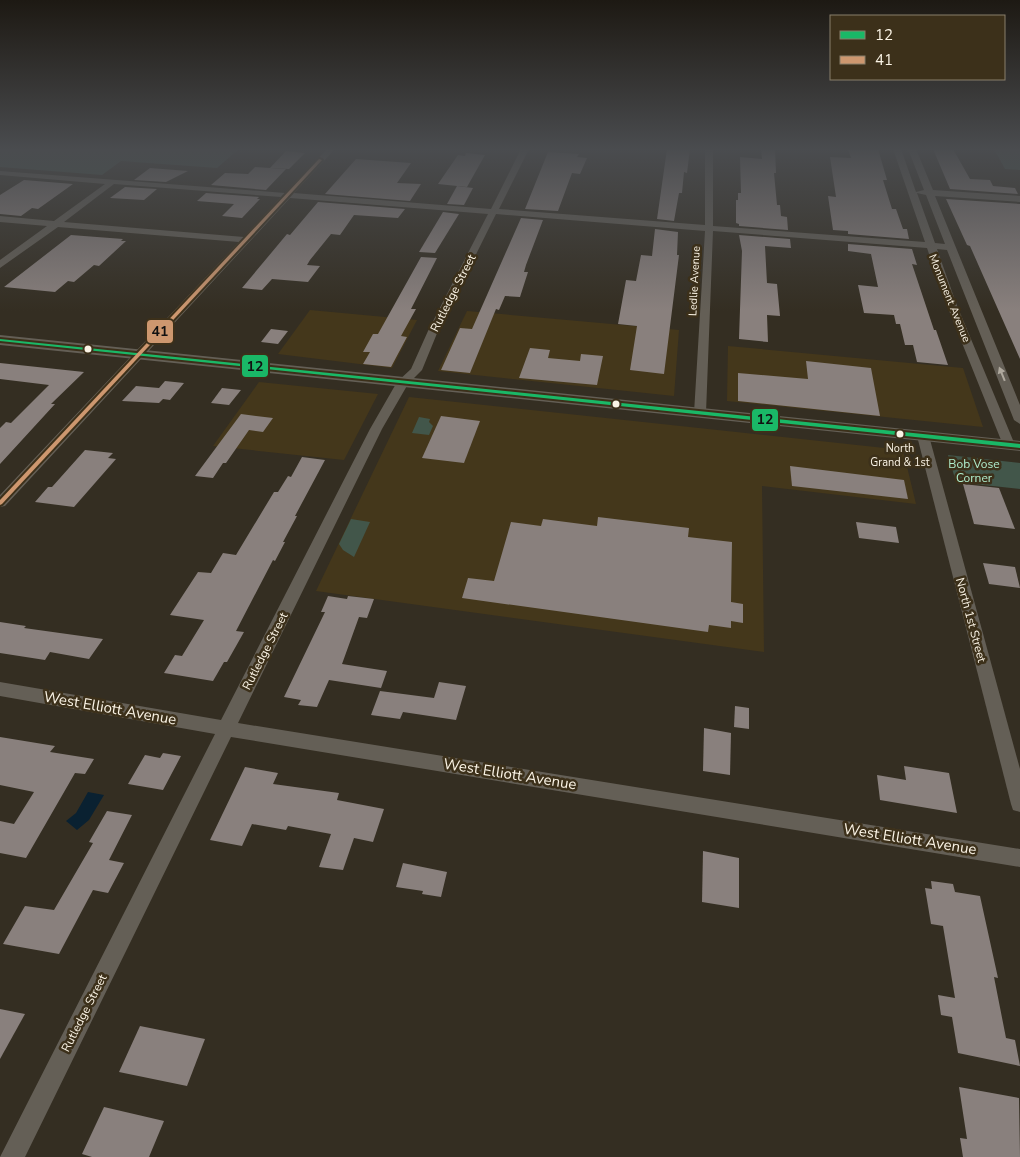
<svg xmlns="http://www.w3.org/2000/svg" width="1020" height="1157" viewBox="0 0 1020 1157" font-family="'Nunito Sans',sans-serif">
	<rect width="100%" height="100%" fill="#342e22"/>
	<!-- built -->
	<g fill="#44371b">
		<path d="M310,310L417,320L392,368L278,354Z"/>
		<path d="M467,311L679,330L674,396L438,371Z"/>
		<path d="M728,346L963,368L983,427L727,401Z"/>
		<path d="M259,382L378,394L344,460L213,446Z"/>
		<path d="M409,397L903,450L916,504L762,486L764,652L316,591Z"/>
	</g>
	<!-- green -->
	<g fill="#42564a">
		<path d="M0,149H239L217,168L121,161L102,175L0,167Z"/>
		<path d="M994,149H1020V170L1005,169Z"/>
		<path d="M419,417L430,419L429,422L433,426L429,435L412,433Z"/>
		<path d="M948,455L1020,463V489L956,482Z"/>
		<path d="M351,519L370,522L354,557L343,550L339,544Z"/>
	</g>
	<!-- water -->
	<path fill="#0a2131" d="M88,792L104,795L89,820L77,830L66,821L76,813Z"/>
	<!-- building -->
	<g fill="#89807d">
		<path d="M667,149H690L687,173L684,172L682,193H679L674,221L657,219Z"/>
		<path d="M761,149H775L776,173H774L777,205H780L781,216L787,217L788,230L739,226V224L736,223V200H738V193H741L740,157L762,159Z"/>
		<path d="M848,149H878L887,180H883L892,209H896L903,229H907L909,239L848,234V231L833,230L828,196L836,197L830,157L851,158Z"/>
		<path d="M933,149H953L970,179L990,180L993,186L1015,188L1018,194L950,189Z"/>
		<path d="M286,151L305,153L289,169L270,168Z"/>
		<path d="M548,152L579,154L577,157L587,158L580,174L572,173L558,211L525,209Z"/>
		<path d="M466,153L485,155L467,187L438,184L458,155L465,156Z"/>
		<path d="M356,159L411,163L397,183L421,184L410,201L325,194Z"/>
		<path d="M255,167L286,169L266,190L211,185L225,173L248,174Z"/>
		<path d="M150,168L188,171L166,182L134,180Z"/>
		<path d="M24,180L73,184L38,209L32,208L21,216L0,214V195Z"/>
		<path d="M457,186L473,188L464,205L447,204Z"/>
		<path d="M125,187L157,189L144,200L110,198Z"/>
		<path d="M206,193L259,197L257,199H260L242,218L222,216L234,204L197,201Z"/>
		<path d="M946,199L1020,204V359L970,246L967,245Z"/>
		<path d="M318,202L405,209L398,218L354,215L340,235L331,234L310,260L307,265L320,266L308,282L272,279L262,290L242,288L287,234L290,235Z"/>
		<path d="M443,212L459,214L435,253L419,252Z"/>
		<path d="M521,218L543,220L526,265L524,272H528L520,297L505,296L499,310L496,309L470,373L441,370L460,328L472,329Z"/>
		<path d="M655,229L678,232L677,255H679L664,374L630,370L637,326L618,324L626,280L636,281L641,255L652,256Z"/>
		<path d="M71,235L123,239L121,241H126L99,266L94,265L74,282L68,281L55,292L4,287Z"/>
		<path d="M739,235L790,239L791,248L765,246L767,283L777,284L780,316L767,315L768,342L739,339L742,251Z"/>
		<path d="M848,244L912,249L917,265L912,264L934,330H936L948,365L917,362L913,345H905L900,324H896L894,315L864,313L858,285L878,287L871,254L848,251Z"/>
		<path d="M421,257L437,258L411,309H416L401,336L407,337L391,367L363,364L370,352H363L373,334H378Z"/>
		<path d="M271,329L288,331L278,344L261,342Z"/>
		<path d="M530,348L550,350L548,358L580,361L581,354L603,356L597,385L519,378Z"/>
		<path d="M806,361L871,368L880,416L738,401V373L808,379Z"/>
		<path d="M0,363L84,372L51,404H55L0,464V428L6,422L11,423L49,385L0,379Z"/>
		<path d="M165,381L184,383L170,400L163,399L159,403L122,401L136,386L159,388Z"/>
		<path d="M222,388L241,390L229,405L211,403Z"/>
		<path d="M241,414L273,418L263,432L249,430L226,463H223L213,478L195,476Z"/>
		<path d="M441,416L480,421L464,463L422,458Z"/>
		<path d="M85,450L113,453L108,458L116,459L74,507L35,502L48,487H52Z"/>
		<path d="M302,457L325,460L295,516H297L283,542H285L275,561L273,560L236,631L244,632L227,662H224L213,681L164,673L175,655L182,656L204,620L170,615L181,598L198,572L211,573L223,553L236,555L274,492H278L288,476L291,477Z"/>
		<path d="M790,466L904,480L908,499L792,486Z"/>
		<path d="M963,484L999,488L1015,529L974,524Z"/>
		<path d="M598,517L689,528L688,537L732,542L731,602L743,604V623L731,621V628L709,625L708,632L462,598L468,578L494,581L511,522L541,526L543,519L597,526Z"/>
		<path d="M856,522L896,527L899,543L859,538Z"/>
		<path d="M983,563L1015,567L1020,588L989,584Z"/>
		<path d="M328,596L347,599L348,596L374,599L367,618L359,617L342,664L387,671L381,688L329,680L317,707L298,705L301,700L284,697L325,612H321Z"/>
		<path d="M0,622L26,626L24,628L103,639L89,659L50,652L45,660L0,653Z"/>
		<path d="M439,682L466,686L456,720L403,712L400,719L371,715L380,691L434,698Z"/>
		<path d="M735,706L749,708V729L734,727Z"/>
		<path d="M704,728L731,733L730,775L703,771Z"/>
		<path d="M0,737L55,746L50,752L94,759L85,774L75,773L26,858L0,853V821L14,824L34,792L0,785Z"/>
		<path d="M163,753L181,756L163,790L128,784L145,755L160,758Z"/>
		<path d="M904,766L949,773L957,813L880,800L877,775L906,780Z"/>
		<path d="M245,767L278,773L273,784L339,793L337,800L384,809L373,842L354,838L343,870L319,867L331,834L288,826L286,830L252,824L242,846L210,840Z"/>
		<path d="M107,811L132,815L109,860L124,863L108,893L93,890L59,954L3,944L25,906L54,910L93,843L89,842Z"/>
		<path d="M703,851L739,858V908L702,902Z"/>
		<path d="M403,863L447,872L441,897L422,894L423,891L396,887Z"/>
		<path d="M931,881L953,884L955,892L980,896L998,978L994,977L1006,1038L1015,1040L1020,1066L958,1053L952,1017L941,1015L938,995L955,998L943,926L931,924L925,888L932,889Z"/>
		<path d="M0,1009L25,1014L0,1059Z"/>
		<path d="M140,1026L205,1039L187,1086L119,1072Z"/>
		<path d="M959,1087L1019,1098L1020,1157H963L960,1138L967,1139Z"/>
		<path d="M104,1107L164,1121L149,1157H92L82,1154Z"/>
	</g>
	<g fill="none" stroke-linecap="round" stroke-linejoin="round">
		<!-- minor -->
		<g fill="#645f56" fill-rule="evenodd">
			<path d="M327,149H335L294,193L491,209L521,149H529L499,209L705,225V149H713V226L925,242L893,149H901L916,192L924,190L908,149H916L933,190L1020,196V202L935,196L1020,405V424L1014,420L947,250L937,249L956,303L1015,445L1009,449L1003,445L946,303L927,248L713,231L706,413L700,417L694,413L705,231L496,214L438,331L422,370L408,384L382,429L238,723L1020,849V867L231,737L25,1157H0L215,734L0,696V682L221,720L370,429L397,382L411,369L428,331L488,214L290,198L5,506L0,507V495L239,242L58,227L0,268V260L47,226L0,222V216L54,221L105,184L0,175V171L285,193ZM114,184L281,197L244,237L64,222ZM917,193L926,195L945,244L935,243Z"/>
			<path d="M923,432L929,436L1020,769V812L1013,810L1011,804L917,436Z"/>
		</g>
		<!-- secondary -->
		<path fill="#645f56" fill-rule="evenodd" d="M0,335L1020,441V451L0,345Z"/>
		<defs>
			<path id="bus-1" d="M0,339L1020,444V448L0,341Z"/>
			<path id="bus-2" d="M319,159L322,160L2,504L0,505V500Z"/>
		</defs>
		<!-- bus-1 casing -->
		<use href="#bus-1" stroke="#3c301a" stroke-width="4"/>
		<!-- bus-2 casing -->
		<use href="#bus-2" stroke="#3c301a" stroke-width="4"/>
		<!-- bus-1 -->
		<use href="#bus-1" fill="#1ab867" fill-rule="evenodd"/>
		<!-- bus-2 -->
		<use href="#bus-2" fill="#cd976f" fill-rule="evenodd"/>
	</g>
	<!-- one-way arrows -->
	<defs><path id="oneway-solid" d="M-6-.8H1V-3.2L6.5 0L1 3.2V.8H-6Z" transform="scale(1.25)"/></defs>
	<use fill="#afa99e" href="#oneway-solid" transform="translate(1002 374) rotate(-112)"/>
	<!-- sky -->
	<linearGradient id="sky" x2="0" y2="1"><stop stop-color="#1d1913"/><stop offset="0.48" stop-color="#4a4c4f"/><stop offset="1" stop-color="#4a4c4f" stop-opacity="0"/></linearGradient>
	<rect width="1020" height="311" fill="url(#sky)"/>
	<!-- markers -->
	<g fill="#faf3e5" stroke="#3c301a" stroke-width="2">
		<circle cx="88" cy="349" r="4.5"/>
		<circle cx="616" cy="404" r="4.5"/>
		<circle cx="900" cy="434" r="4.5"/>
	</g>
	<g text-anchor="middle" stroke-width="5" stroke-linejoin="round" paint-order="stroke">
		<!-- far-street labels -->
		<g font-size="11" fill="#faf3e5" stroke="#3c301a">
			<text transform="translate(694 281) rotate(-87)" y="4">Ledlie Avenue</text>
			<text transform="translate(950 298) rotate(68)" y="4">Monument Avenue</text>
		</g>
		<!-- bus labels -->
		<g font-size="11" fill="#faf3e5" stroke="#3c301a">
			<text x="900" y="452">North<tspan x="900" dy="14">Grand &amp; 1st</tspan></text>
		</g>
		<!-- street labels -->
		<g font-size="12" fill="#faf3e5" stroke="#3c301a">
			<text transform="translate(453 293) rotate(-63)" y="4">Rutledge Street</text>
			<text transform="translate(971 620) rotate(75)" y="4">North 1st Street</text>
			<text transform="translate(265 651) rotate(-63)" y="4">Rutledge Street</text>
			<text transform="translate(84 1013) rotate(-63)" y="4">Rutledge Street</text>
		</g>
		<!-- park labels -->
		<g font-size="12" fill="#b0efcf" stroke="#3c301a">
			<text x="974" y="468">Bob Vose<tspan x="974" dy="14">Corner</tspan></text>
		</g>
		<!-- near-street labels -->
		<g font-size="15" fill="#faf3e5" stroke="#3c301a">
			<text transform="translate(110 708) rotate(10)" y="5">West Elliott Avenue</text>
			<text transform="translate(510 774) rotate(9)" y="5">West Elliott Avenue</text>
			<text transform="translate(910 839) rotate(9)" y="5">West Elliott Avenue</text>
		</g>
	</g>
	<g stroke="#3c301a" stroke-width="2">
		<rect x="146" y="319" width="28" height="25" rx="5" fill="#cd976f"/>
		<rect x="241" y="354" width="28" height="24" rx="5" fill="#1ab867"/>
		<rect x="751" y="408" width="28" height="24" rx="5" fill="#1ab867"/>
	</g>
	<g font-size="14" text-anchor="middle" font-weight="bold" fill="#111">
		<text x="160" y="336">41</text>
		<text x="255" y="371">12</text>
		<text x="765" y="424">12</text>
	</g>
	<!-- legend -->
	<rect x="830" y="15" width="175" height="65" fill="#3c301a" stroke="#887e6b"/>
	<rect x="840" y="31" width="25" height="8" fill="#1ab867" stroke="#887e6b"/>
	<text x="875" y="40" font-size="15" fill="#faf3e5">12</text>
	<rect x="840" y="56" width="25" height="8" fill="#cd976f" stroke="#887e6b"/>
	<text x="875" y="65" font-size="15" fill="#faf3e5">41</text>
</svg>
